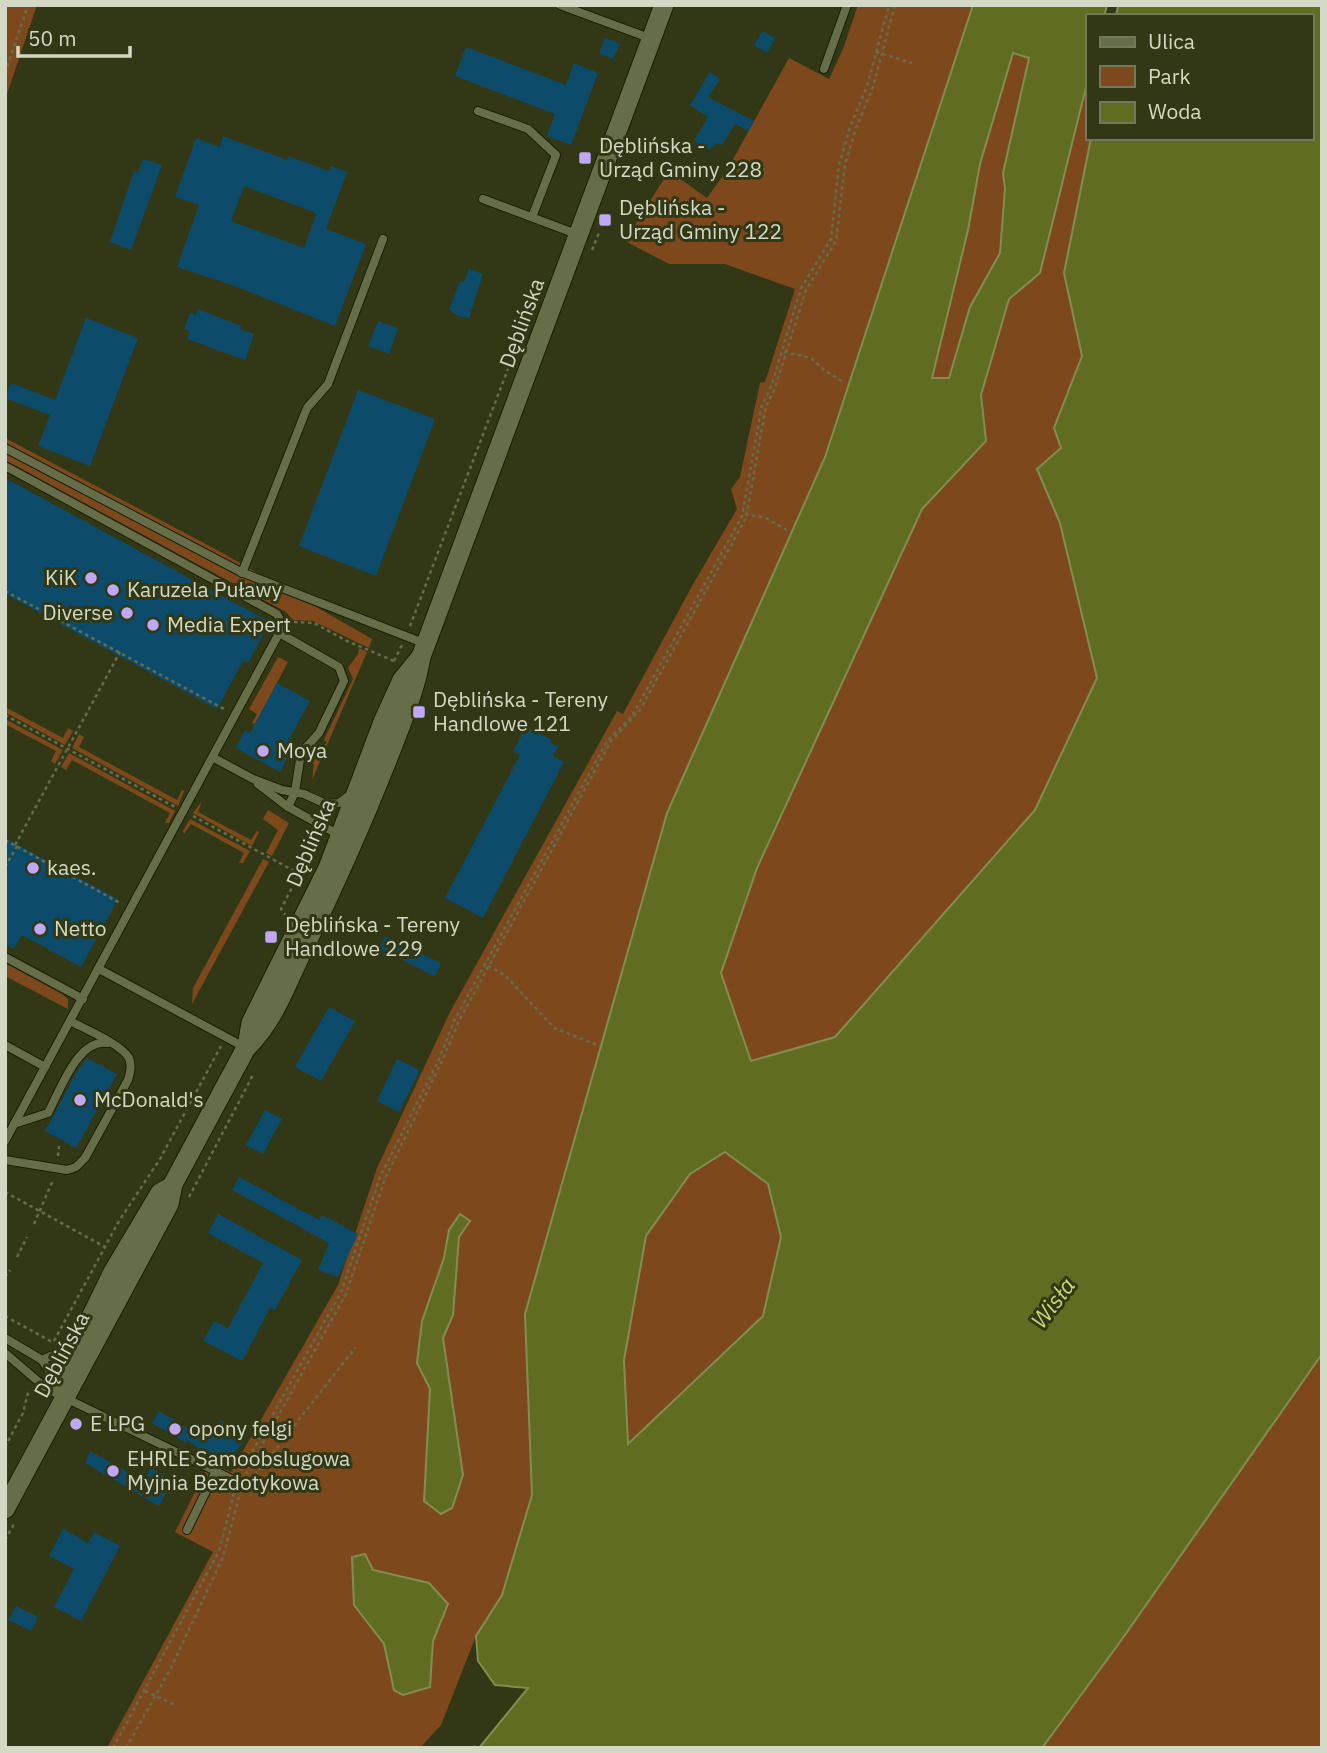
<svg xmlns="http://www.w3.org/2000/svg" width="1327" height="1753" viewBox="0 0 1327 1753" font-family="'IBM Plex Sans',sans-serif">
	<rect width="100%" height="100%" fill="#323815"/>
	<!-- green -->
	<g fill="#7d491c" fill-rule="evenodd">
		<path d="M5,5H37L5,100Z"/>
		<path d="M858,5H973L824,457L667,813L525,1314L532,1494L502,1595L476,1636L441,1725L420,1748H107L213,1552L175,1532L210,1462L231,1472L338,1285L377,1168L450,1012L617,711L623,714L692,586L737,509L731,489L740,477L760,383L765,382L795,289L725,264H669L625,241L669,171L707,198L727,170L789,58L829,79L843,49ZM460,1214L470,1221L459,1237L453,1315L443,1338L463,1475L424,1501L430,1389L417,1363L422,1321L444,1258L449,1230ZM364,1555L373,1570L448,1604L433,1641L430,1687L394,1690L384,1644L354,1605Z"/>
		<path d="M1013,52L1029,57L1003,173L1005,189L1000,253L970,307L949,379L931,378L968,230L980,164Z"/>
		<path d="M1087,83V138H1091L1064,273L1082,356L1054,428L1061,448L1037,469L1060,523L1097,678L1035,810L835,1037L750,1061L721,973L757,867L922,509L986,441L981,395L1009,299L1040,273Z"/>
		<path d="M5,438L219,551L372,639L369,648L313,621L292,620L286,612L5,460Z"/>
		<path d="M359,648L367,652L312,780L314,764L308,762L318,746L321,749L327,742L324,740L353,679L348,668L358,654Z"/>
		<path d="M278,657L288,662L255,724L252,723L257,714L249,709Z"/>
		<path d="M5,707L63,738L68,728L73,731L65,745L5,712Z"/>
		<path d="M5,719L63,750L55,764L51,761L56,751L5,724Z"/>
		<path d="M79,734L84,737L79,747L177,800L182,790L184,791L178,806L72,748Z"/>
		<path d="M69,753L175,811L169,823H165L170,813L72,760L66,770L61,767Z"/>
		<path d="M202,801L198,812L251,840L257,831L259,832L252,846L193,813Z"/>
		<path d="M268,810L289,823L272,856L266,853L278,830L263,819Z"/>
		<path d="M190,819L250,851L243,863H239L244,853L191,824L184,834L183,831Z"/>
		<path d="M263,859L269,862L192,1004L193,988Z"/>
		<path d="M5,963L62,994L68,999V1009L5,976Z"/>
		<path d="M724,1152L768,1184L781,1237L763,1316L628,1444L624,1360L646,1236L690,1174Z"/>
		<path d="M1322,1354V1748H1042L1120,1642Z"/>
	</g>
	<!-- water -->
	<g fill="#606d20" stroke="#838d52" stroke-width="2" fill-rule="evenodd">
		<path d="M973,5H1322V1354L1120,1642L1042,1748H479L528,1688L495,1685L478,1661L476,1636L502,1595L532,1495L525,1314L667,813L825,457ZM1107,6H1118L1116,16H1311V138H1091L1064,273L1082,356L1054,428L1061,448L1037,469L1060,523L1097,678L1035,810L835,1037L751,1061L721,973L757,868L922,509L986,441L981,395L1009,299L1040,273L1087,83V16H1104ZM1013,53L1029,58L1003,173L1005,189L1000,253L970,307L949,378H932L968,230L980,164ZM725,1152L768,1184L781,1237L763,1316L628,1444L624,1360L646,1236L690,1174Z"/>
		<path d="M460,1214L470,1221L459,1237L453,1315L443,1338L463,1475L452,1508L441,1514L424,1501L430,1389L417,1363L422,1321L444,1258L449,1230Z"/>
		<path d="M365,1554L373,1570L429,1583L448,1604L433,1641L430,1687L403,1695L394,1690L384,1644L354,1605L352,1557Z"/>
	</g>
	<!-- building -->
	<g fill="#0d4b6b" fill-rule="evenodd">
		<path d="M763,31L775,38L767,53L754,45Z"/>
		<path d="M605,38L620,44L613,59L599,53Z"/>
		<path d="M466,47L566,85L574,63L598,73L571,145L547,136L555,114L455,76Z"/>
		<path d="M710,72L720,79L708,97L754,121L749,131L735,124L722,145L717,143L709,150L694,141L708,117L690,105Z"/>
		<path d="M223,136L287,160L288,156L329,171L331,166L347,172L326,229L366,244L335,326L232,285L177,267L199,205L175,197L196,138L220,147ZM244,186L314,212L316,215L304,248L231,221Z"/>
		<path d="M143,159L162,165L131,250L110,242L134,171L138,173Z"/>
		<path d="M469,269L483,274L469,318L461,317L449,310L460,281L464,282Z"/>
		<path d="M198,309L241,326L240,329L254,334L245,360L187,339L190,331L184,329L190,313L196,315Z"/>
		<path d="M86,318L138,338L90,466L38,446L50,415L5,398L11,383L55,400Z"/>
		<path d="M378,321L398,328L389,354L368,346Z"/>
		<path d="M358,390L435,419L376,576L299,546Z"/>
		<path d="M5,478L270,622L248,663L243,661L217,709L5,594Z"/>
		<path d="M277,683L310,701L283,750L289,754L280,772L236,748L245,730L250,733Z"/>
		<path d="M526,727L552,740L550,743L558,747L553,756L564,762L483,918L445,898L520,755L513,751Z"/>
		<path d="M5,838L118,899L81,967L22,935L14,949L5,944Z"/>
		<path d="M385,936L441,963L435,976L379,949Z"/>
		<path d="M329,1007L355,1021L321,1081L295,1067Z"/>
		<path d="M87,1058L117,1074L76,1148L45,1131L76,1073Z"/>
		<path d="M397,1059L420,1070L399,1112L377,1101Z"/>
		<path d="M265,1110L282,1119L263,1154L246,1145Z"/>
		<path d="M239,1177L319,1220L322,1215L358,1234L338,1277L318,1270L329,1243L232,1190Z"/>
		<path d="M218,1214L302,1260L275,1310L270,1308L242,1361L203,1341L214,1321L228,1328L263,1263L208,1233Z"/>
		<path d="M159,1411L207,1440L221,1420L246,1438L225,1467L187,1440L186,1443L152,1423Z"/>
		<path d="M90,1451L144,1481L151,1468L173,1480L159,1506L85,1463Z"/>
		<path d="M63,1529L88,1543L94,1532L120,1546L81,1621L54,1607L74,1569L49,1556Z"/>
		<path d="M16,1606L38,1617L31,1631L8,1620Z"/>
	</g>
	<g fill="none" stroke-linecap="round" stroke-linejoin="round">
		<defs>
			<g id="service">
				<path d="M560,5L652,39"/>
				<path d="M824,69L847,5"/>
				<path d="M478,111L528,129L556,155L532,217"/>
				<path d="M483,199L579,235"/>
				<path d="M5,448L241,572L426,644"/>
				<path d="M5,466L277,614L283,626L5,1141"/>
				<path d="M242,573L307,408L328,384L383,239"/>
				<path d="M281,634L339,667L344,681L319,733L301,753L295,792L288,807"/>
				<path d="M214,758L253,779L282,790L304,794L326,804L339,803L351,794"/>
				<path d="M258,784L288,807L341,836"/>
				<path d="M5,957L83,999"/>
				<path d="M99,969L246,1048"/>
				<path d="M5,1045L45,1067"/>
				<path d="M14,1124L48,1113C60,1091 78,1038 107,1043"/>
				<path d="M5,1160L67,1170L76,1167L85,1158L128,1080C130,1073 132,1066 129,1058C121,1044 85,1029 70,1021"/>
				<path d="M5,1338L42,1360L71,1347"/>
				<path d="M5,1353L47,1389L242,1484"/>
				<path d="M42,1360L52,1376L54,1386"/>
				<path d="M187,1530L215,1473"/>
			</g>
			<g id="secondary">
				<path d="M247,1047L251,1023L328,868L383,722L402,680L420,658"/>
				<path d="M58,1385L113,1272L160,1193L167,1189"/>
				<path d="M5,1509L169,1204L173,1184L246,1048C273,1023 286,985 302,952C333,889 362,824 388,758C401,724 415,692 421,657L664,5"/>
			</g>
		</defs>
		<!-- service casing -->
		<use href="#service" stroke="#1a1f00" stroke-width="10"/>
		<!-- secondary casing -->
		<use href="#secondary" stroke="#1a1f00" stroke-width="21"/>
		<!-- path -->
		<g stroke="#666c4e" stroke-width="2.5" stroke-dasharray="3.5 3.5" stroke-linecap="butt">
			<path d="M876,52L912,63"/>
			<path d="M5,73L28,5"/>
			<path d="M592,250L599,233"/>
			<path d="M784,352L811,358L824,370L843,382"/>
			<path d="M745,514L766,518L790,532"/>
			<path d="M5,591L224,709"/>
			<path d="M294,622L314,623L347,641L394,661"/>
			<path d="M410,626L511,361"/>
			<path d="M394,661L402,645"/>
			<path d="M5,715L175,807"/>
			<path d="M193,816L298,873"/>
			<path d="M5,840L122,904"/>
			<path d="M15,845L120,652"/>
			<path d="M5,867L17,846"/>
			<path d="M286,916L281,909L318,836"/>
			<path d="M488,966L505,975L554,1028L600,1046"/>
			<path d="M58,1156L59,1146"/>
			<path d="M5,1192L105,1247"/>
			<path d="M189,1197L254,1073"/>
			<path d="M34,1224L53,1180"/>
			<path d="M17,1257L27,1237"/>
			<path d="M5,1277L10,1270"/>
			<path d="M5,1316L54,1343"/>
			<path d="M54,1341L119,1221L160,1159L221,1046"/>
			<path d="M5,1447L23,1413L29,1389"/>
			<path d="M242,1470L341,1292L380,1177L439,1059L455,1019L607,741L632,716L742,516L762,405L771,387L801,288L831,239L839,165L850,127L867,86L889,5"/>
			<path d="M246,1474L346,1294L385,1179L442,1061L459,1021L611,741L640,710L746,518L766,406L775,388L806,290L836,241L845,165L856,128L873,87L895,5"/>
			<path d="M251,1481L355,1348"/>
			<path d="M5,1540L14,1524"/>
			<path d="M145,1691L177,1706"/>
			<path d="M113,1748L219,1551L234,1493"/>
			<path d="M126,1748L171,1668L223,1557L240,1493"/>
			<path d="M473,1748L477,1744"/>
		</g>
		<!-- service -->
		<use href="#service" stroke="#666e49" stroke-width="8"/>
		<!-- secondary -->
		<use href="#secondary" stroke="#666e49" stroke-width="19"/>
	</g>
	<!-- markers -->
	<g fill="#c0a8f4" stroke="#323815" stroke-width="2.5">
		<rect x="578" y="151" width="14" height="14" rx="3.5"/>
		<rect x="598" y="213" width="14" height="14" rx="3.5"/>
		<circle cx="91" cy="578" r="7"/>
		<circle cx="113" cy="590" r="7"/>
		<circle cx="127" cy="613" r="7"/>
		<circle cx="153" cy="625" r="7"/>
		<rect x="412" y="705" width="14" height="14" rx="3.5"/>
		<circle cx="263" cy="751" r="7"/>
		<circle cx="33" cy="868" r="7"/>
		<circle cx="40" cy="929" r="7"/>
		<rect x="264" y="930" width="14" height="14" rx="3.5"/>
		<circle cx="80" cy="1100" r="7"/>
		<circle cx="76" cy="1424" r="7"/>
		<circle cx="175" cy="1429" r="7"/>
		<circle cx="113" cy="1471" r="7"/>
	</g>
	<g text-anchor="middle" stroke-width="6" stroke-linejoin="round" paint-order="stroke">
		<!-- poi labels -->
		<g font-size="21" fill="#d4d9c5" stroke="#323815" text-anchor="start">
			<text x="599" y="153">Dęblińska -<tspan x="599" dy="24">Urząd Gminy 228</tspan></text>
			<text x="619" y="215">Dęblińska -<tspan x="619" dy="24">Urząd Gminy 122</tspan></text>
			<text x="77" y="585" text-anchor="end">KiK</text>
			<text x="127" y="597">Karuzela Puławy</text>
			<text x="113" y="620" text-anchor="end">Diverse</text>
			<text x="167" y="632">Media Expert</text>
			<text x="433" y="707">Dęblińska - Tereny<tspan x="433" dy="24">Handlowe 121</tspan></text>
			<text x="277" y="758">Moya</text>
			<text x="47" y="875">kaes.</text>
			<text x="285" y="932">Dęblińska - Tereny<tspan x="285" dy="24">Handlowe 229</tspan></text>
			<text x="54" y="936">Netto</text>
			<text x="94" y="1107">McDonald's</text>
			<text x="90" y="1431">E LPG</text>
			<text x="189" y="1436">opony felgi</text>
			<text x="127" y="1466">EHRLE Samoobslugowa<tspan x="127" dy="24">Myjnia Bezdotykowa</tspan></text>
		</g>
		<!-- street labels -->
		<g font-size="21" fill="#d4d9c5" stroke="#323815">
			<text transform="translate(522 323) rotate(-70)" y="7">Dęblińska</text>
			<text transform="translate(311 843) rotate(-67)" y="7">Dęblińska</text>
			<text transform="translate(62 1355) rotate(-62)" y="7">Dęblińska</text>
		</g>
		<!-- water labels -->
		<g font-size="23" font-style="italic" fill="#c6d972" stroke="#323815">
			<text transform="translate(1053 1303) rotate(-53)" y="8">Wisła</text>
		</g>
	</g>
	<!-- border -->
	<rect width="1327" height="1753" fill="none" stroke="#d4d9c5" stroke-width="14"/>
	<!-- legend -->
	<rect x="1086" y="14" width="228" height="126" fill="#323815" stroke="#73785b" stroke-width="2"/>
	<rect x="1100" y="37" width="35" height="10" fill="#666e49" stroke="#73785b" stroke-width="2"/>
	<text x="1148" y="49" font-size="21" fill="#d4d9c5">Ulica</text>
	<rect x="1100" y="66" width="35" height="21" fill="#7d491c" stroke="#73785b" stroke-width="2"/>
	<text x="1148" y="84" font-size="21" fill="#d4d9c5">Park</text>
	<rect x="1100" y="102" width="35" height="21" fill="#606d20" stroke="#73785b" stroke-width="2"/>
	<text x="1148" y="119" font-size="21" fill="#d4d9c5">Woda</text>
	<!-- scale -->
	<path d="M18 46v10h112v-10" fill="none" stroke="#d4d9c5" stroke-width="3.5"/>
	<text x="28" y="46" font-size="21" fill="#d4d9c5" stroke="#323815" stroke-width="5" paint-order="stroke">50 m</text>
</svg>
